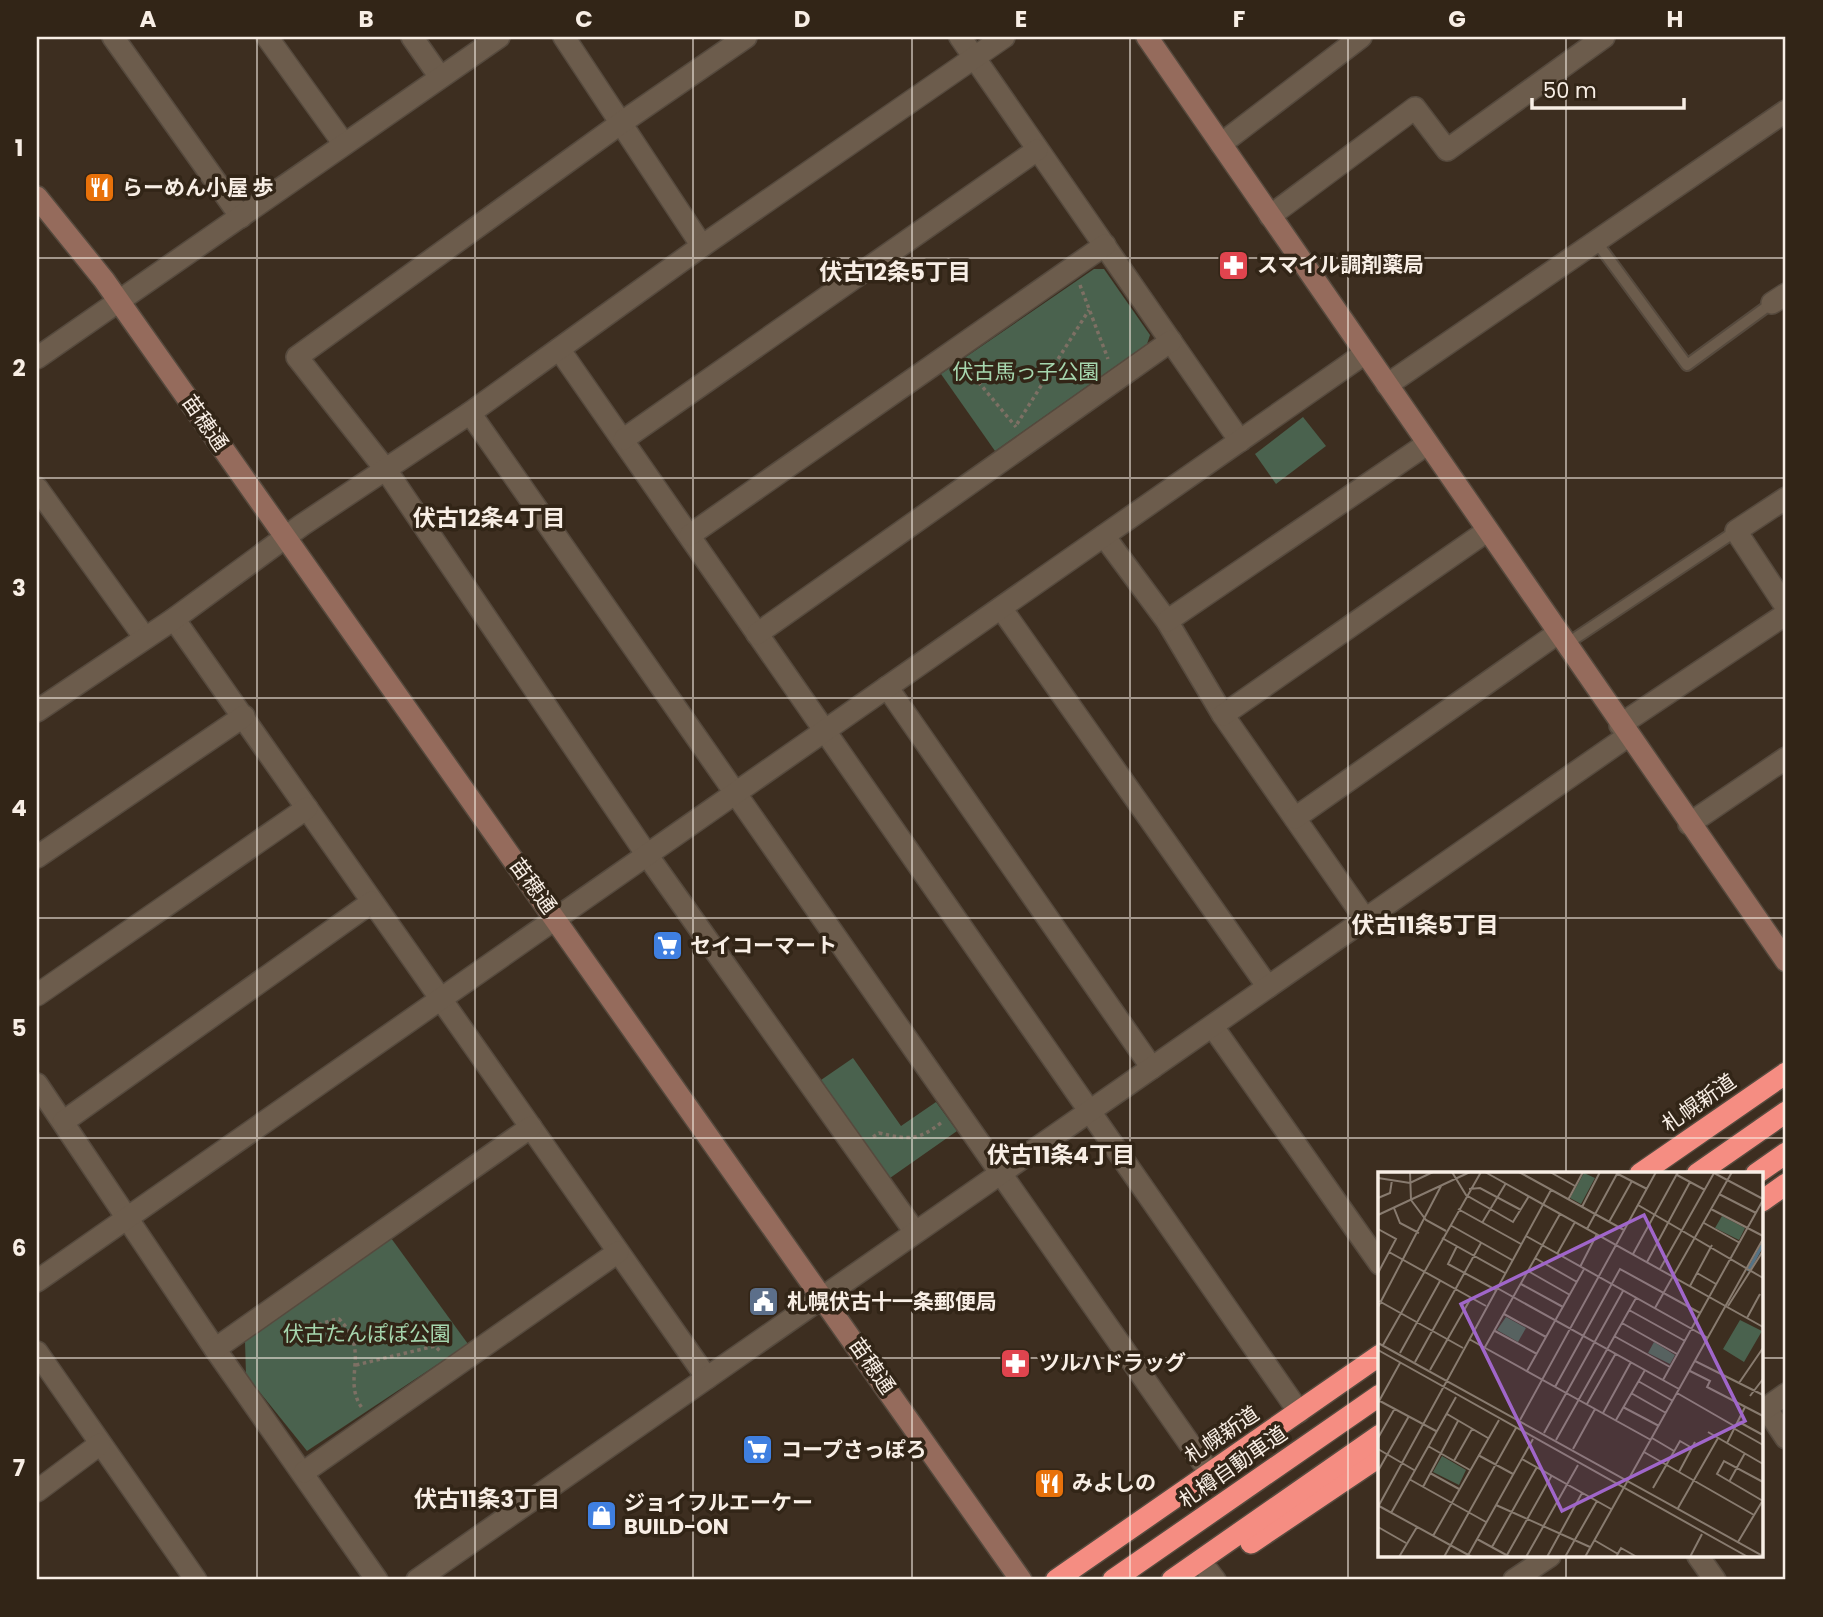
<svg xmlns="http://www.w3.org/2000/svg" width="1823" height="1617" viewBox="0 0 1823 1617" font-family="Poppins,'Noto Sans JP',sans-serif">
	<rect width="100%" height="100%" fill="#3d2e20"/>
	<!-- green -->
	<g fill="#4a624e">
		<path d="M1094,269H1104L1150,335L1147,344L995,451L941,374Z"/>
		<path d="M1303,417L1326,446L1276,484L1255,454Z"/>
		<path d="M853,1058L901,1126L936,1102L957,1131L890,1178L821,1080Z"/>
		<path d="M391,1238L468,1344L307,1451L246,1375L245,1341Z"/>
	</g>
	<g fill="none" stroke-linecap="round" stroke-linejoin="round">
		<defs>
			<g id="lane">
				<path d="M1595,240L1687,365L1772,303"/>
				<path d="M1565,645L1736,531"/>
			</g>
			<g id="street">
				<path d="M113,37L241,217"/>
				<path d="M267,37L344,144"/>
				<path d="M412,37L440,77"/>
				<path d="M564,37L702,246"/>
				<path d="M746,37L621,123L297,357L386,470L647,855L915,1232"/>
				<path d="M960,37L1240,441"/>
				<path d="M1221,144L1361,37"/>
				<path d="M1270,216L1415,108L1447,150L1604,37"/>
				<path d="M1772,303L1786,294"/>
				<path d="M559,349L1299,1412"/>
				<path d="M37,358L499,37"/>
				<path d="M1387,385L1786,111"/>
				<path d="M470,413L1210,1473"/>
				<path d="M624,439L1037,150"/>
				<path d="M37,488L145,638"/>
				<path d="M1786,498L1736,531L1786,607"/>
				<path d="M690,535L1105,245"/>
				<path d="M1104,536L1167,621L1223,715L1365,919"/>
				<path d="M1001,608L1268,987"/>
				<path d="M174,619L707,1378"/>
				<path d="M1167,621L1427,444"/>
				<path d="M757,634L1171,341"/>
				<path d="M887,687L1152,1068"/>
				<path d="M37,711L174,619L302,525L470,413L702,246L1004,37"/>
				<path d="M1223,715L1487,531"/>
				<path d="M1620,725L1786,614"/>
				<path d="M1295,818L1558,633"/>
				<path d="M1689,824L1786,758"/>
				<path d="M37,857L244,716"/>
				<path d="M37,995L307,808"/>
				<path d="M1213,1027L1380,1264"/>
				<path d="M37,1084L215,1349L377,1580"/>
				<path d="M63,1122L372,902"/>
				<path d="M37,1281L1364,354"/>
				<path d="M215,1349L531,1127"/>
				<path d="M37,1352L196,1580"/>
				<path d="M1766,1408L1786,1438"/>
				<path d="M1762,1411L1786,1394"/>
				<path d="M304,1472L618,1252"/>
				<path d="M37,1491L100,1444"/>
				<path d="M1698,1556L1715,1580"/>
				<path d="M1208,1571L1215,1580"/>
				<path d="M417,1580L1628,736"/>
				<path d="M1514,1580L1550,1556"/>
			</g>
			<g id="secondary">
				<path d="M1147,37L1786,961"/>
				<path d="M37,197L104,280L1021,1580"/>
			</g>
			<g id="highway">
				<path d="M1640,1174L1786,1073"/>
				<path d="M1697,1174L1786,1112"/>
				<path d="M1756,1174L1786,1153"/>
				<path d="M1762,1201L1786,1184"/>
				<path d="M1251,1543L1380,1456"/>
				<path d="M1056,1580L1380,1355"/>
				<path d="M1113,1580L1380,1395"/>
				<path d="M1172,1580L1380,1435"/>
			</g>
		</defs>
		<!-- lane casing -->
		<use href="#lane" stroke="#564a3e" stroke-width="14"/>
		<!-- street casing -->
		<use href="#street" stroke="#564a3e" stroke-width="24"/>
		<!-- secondary casing -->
		<use href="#secondary" stroke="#564a3e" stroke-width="24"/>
		<!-- highway casing -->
		<use href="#highway" stroke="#564a3e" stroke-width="24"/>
		<!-- path -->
		<g stroke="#7d7064" stroke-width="3.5" stroke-dasharray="3.5 3.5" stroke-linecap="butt">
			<path d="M1080,285L1108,359"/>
			<path d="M965,366L1016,427"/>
			<path d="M1017,424L1089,310"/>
			<path d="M873,1137L879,1133C909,1140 918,1141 942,1122"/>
			<path d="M285,1325C304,1337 320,1321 339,1319C372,1352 341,1378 362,1408"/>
			<path d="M356,1365L435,1346L441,1352"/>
		</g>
		<!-- lane -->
		<use href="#lane" stroke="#6c5c4c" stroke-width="10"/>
		<!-- street -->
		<use href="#street" stroke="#6c5c4c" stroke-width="21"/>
		<!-- secondary -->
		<use href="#secondary" stroke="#956b5c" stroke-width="21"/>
		<!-- highway -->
		<use href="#highway" stroke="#f58d82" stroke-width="21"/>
	</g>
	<!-- grid -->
	<path fill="none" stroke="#f8eee5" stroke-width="2" stroke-opacity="0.55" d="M257,37V1580M475,37V1580M693,37V1580M912,37V1580M1130,37V1580M1348,37V1580M1566,37V1174M37,258H1786M37,478H1786M37,698H1786M37,918H1786M37,1138H1786M37,1358H1380M1762,1358H1786M1566,1556V1580"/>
	<!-- icons -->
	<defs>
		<symbol id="restaurant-square" viewBox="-11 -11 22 22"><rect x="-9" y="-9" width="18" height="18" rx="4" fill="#e8710a" stroke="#322517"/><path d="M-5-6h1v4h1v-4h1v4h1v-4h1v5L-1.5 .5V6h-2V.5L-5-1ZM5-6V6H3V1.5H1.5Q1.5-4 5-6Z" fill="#fff"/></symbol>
		<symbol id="pharmacy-square" viewBox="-11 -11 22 22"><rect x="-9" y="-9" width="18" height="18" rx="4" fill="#e0444e" stroke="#322517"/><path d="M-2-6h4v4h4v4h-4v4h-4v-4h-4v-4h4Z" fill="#fff"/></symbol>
		<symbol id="supermarket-square" viewBox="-11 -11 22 22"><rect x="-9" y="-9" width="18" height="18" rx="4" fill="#3f7fe0" stroke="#322517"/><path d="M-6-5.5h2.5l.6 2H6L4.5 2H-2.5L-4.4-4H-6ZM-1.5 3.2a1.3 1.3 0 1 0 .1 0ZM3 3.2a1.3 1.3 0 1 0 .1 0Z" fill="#fff"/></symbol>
		<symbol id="civic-square" viewBox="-11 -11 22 22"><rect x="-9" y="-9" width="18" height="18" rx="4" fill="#5c6f8a" stroke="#322517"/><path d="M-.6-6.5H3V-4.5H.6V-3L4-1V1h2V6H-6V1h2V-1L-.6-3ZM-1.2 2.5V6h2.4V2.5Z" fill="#fff"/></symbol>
		<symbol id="shop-square" viewBox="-11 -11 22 22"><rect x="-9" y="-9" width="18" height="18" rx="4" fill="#3f7fe0" stroke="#322517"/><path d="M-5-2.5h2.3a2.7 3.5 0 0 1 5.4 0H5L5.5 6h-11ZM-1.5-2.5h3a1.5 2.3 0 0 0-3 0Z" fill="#fff"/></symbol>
	</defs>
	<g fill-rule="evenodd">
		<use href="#restaurant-square" x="82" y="170" width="35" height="35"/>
		<use href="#pharmacy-square" x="1216" y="248" width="35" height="35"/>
		<use href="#supermarket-square" x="650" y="928" width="35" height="35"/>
		<use href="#civic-square" x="746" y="1284" width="35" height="35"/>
		<use href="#pharmacy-square" x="998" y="1346" width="35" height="35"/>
		<use href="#supermarket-square" x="740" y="1432" width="35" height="35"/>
		<use href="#restaurant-square" x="1032" y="1466" width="35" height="35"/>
		<use href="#shop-square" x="584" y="1498" width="35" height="35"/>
	</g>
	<g text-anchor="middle" stroke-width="7" stroke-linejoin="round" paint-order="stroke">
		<!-- poi labels -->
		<g font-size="21" font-weight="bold" fill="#f8eee5" stroke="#322517" text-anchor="start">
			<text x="122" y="195">らーめん小屋 歩</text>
			<text x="1257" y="272">スマイル調剤薬局</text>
			<text x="690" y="953">セイコーマート</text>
			<text x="787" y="1309">札幌伏古十一条郵便局</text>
			<text x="1039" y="1370">ツルハドラッグ</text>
			<text x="781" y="1457">コープさっぽろ</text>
			<text x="1072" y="1490">みよしの</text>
			<text x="624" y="1510">ジョイフルエーケー<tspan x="624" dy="24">BUILD-ON</tspan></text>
		</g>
		<!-- park labels -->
		<g font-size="21" fill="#a6d6ae" stroke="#322517">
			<text x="1026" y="379">伏古馬っ子公園</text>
			<text x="367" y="1341">伏古たんぽぽ公園</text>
		</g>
		<!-- street labels -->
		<g font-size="21" fill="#f8eee5" stroke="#322517">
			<text transform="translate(205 423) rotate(55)" y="7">苗穂通</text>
			<text transform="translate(533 886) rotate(54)" y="7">苗穂通</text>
			<text transform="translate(1699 1103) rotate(-35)" y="7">札幌新道</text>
			<text transform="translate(872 1366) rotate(55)" y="7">苗穂通</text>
			<text transform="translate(1222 1435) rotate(-34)" y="7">札幌新道</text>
			<text transform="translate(1233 1467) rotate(-35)" y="7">札樽自動車道</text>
		</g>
		<!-- neighbourhood labels -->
		<g font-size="23" font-weight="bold" fill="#f8eee5" stroke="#322517">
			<text x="895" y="280">伏古12条5丁目</text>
			<text x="489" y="526">伏古12条4丁目</text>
			<text x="1425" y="933">伏古11条5丁目</text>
			<text x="1061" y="1163">伏古11条4丁目</text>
			<text x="487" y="1507">伏古11条3丁目</text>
		</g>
	</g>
	<!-- overview -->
	<g transform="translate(1378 1172)">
		<rect width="385" height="385" fill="#3d2e20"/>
		<path d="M206,1L217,6L203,32L192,26ZM344,44L367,56L361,68L337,56ZM128,145L148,156L140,170L119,158ZM362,148L384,159L366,190L345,177ZM276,170L297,183L292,192L270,181ZM64,284L88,298L81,313L55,300Z" fill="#4a624e"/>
		<path fill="none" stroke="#557284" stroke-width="3.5" d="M370,99L385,72"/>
		<path fill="none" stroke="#887b6f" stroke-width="2" d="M32,0L33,28L48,48L68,59M74,0L88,23L135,50L151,24M107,0L385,155M141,0L246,58M172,0L197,14M238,1L269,17M336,1L385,27M299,3L327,18M0,6L32,11L55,0M91,17L102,16L143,38M341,22L378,41M0,26L12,21L14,8M190,28L205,0M260,33L385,106M204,35L222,0M16,36L22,51L41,61M80,37L143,72M333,37L385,64M0,43L92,0M231,50L254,9M104,51L128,11M326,51L362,71M72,53L134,88M0,57L18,67L0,101M209,57L240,0M148,64L330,166M64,66L127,101M79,74L70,92L118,118M11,80L108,134M179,82L197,50M255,82L300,0M157,86L199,110M269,90L312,10M202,95L219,62M282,97L336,1M150,99L192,123M319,101L338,112M143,112L185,135M312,114L334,73M119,116L301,217M1,129L85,176M350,134L385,79M0,135L63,14M277,136L354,0M251,138L307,169M126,142L168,165M369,146L382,122M244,151L299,182M117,159L159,182M236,164L292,195M91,167L273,268M0,171L385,384M5,173L103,0M107,175L182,42M0,178L370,385M22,181L62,109M317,189L385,223M37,190L103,71M52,198L93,126M149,199L206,97M312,199L332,209L329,215L385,244M285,208L385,28M260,209L295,229M361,211L385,176M177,215L242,97L322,141M253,221L288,241M299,221L358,255M372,224L385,207M0,228L58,259M0,231L22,191M209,232L238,181M245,235L281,254M225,241L253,190M69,242L110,266M142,248L278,0M238,248L267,198M361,250L385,263M357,257L385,273M330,260L385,292M166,261L245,119M0,266L17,236M274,266L296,279M178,268L258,126M349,271L367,235M50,274L92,298M0,277L36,298M195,277L217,237M266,280L376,343M100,283L135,302M144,287L233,337M76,289L94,257M0,299L31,244M301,300L317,270M52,301L81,317M31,307L108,350M351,310L367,281M385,310L346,289L339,302L385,329M45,315L80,249M275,316L302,269L314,276M118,333L212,375M1,334L94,385M0,335L173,18M300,336L340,266M13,341L78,225M0,355L28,371M55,364L121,248M99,367L132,385M216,368L240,382M360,370L385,328M114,375L159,295M129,383L174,303M21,385L39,355M66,385L138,256M89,385L155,267M148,385L200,293M169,385L204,321M187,385L219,329M207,385L385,67M238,385L243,376L259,385M312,385L324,362"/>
		<path fill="#a066ca" fill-opacity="0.15" stroke="#a066ca" stroke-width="3.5" d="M266,43L367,249L184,339L83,132Z"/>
		<rect width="385" height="385" fill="none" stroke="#f8eee5" stroke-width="3.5"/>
	</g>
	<!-- border -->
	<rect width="1823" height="1617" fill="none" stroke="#322517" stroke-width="77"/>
	<!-- scale -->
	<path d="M1532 98v10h152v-10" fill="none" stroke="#f8eee5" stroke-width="3.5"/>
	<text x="1543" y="98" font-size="21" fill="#f8eee5" stroke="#322517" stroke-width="5" paint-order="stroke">50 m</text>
	<rect x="38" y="38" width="1746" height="1540" fill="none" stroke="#f8eee5" stroke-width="2.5"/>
	<g font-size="23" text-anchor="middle" font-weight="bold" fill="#f8eee5">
		<text x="148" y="27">A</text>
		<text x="366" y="27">B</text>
		<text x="584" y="27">C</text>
		<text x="802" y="27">D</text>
		<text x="1021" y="27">E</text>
		<text x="1239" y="27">F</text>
		<text x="1457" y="27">G</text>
		<text x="1675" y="27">H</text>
		<text x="19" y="156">1</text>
		<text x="19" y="376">2</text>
		<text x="19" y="596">3</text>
		<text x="19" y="816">4</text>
		<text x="19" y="1036">5</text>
		<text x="19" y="1256">6</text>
		<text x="19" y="1476">7</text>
	</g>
</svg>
